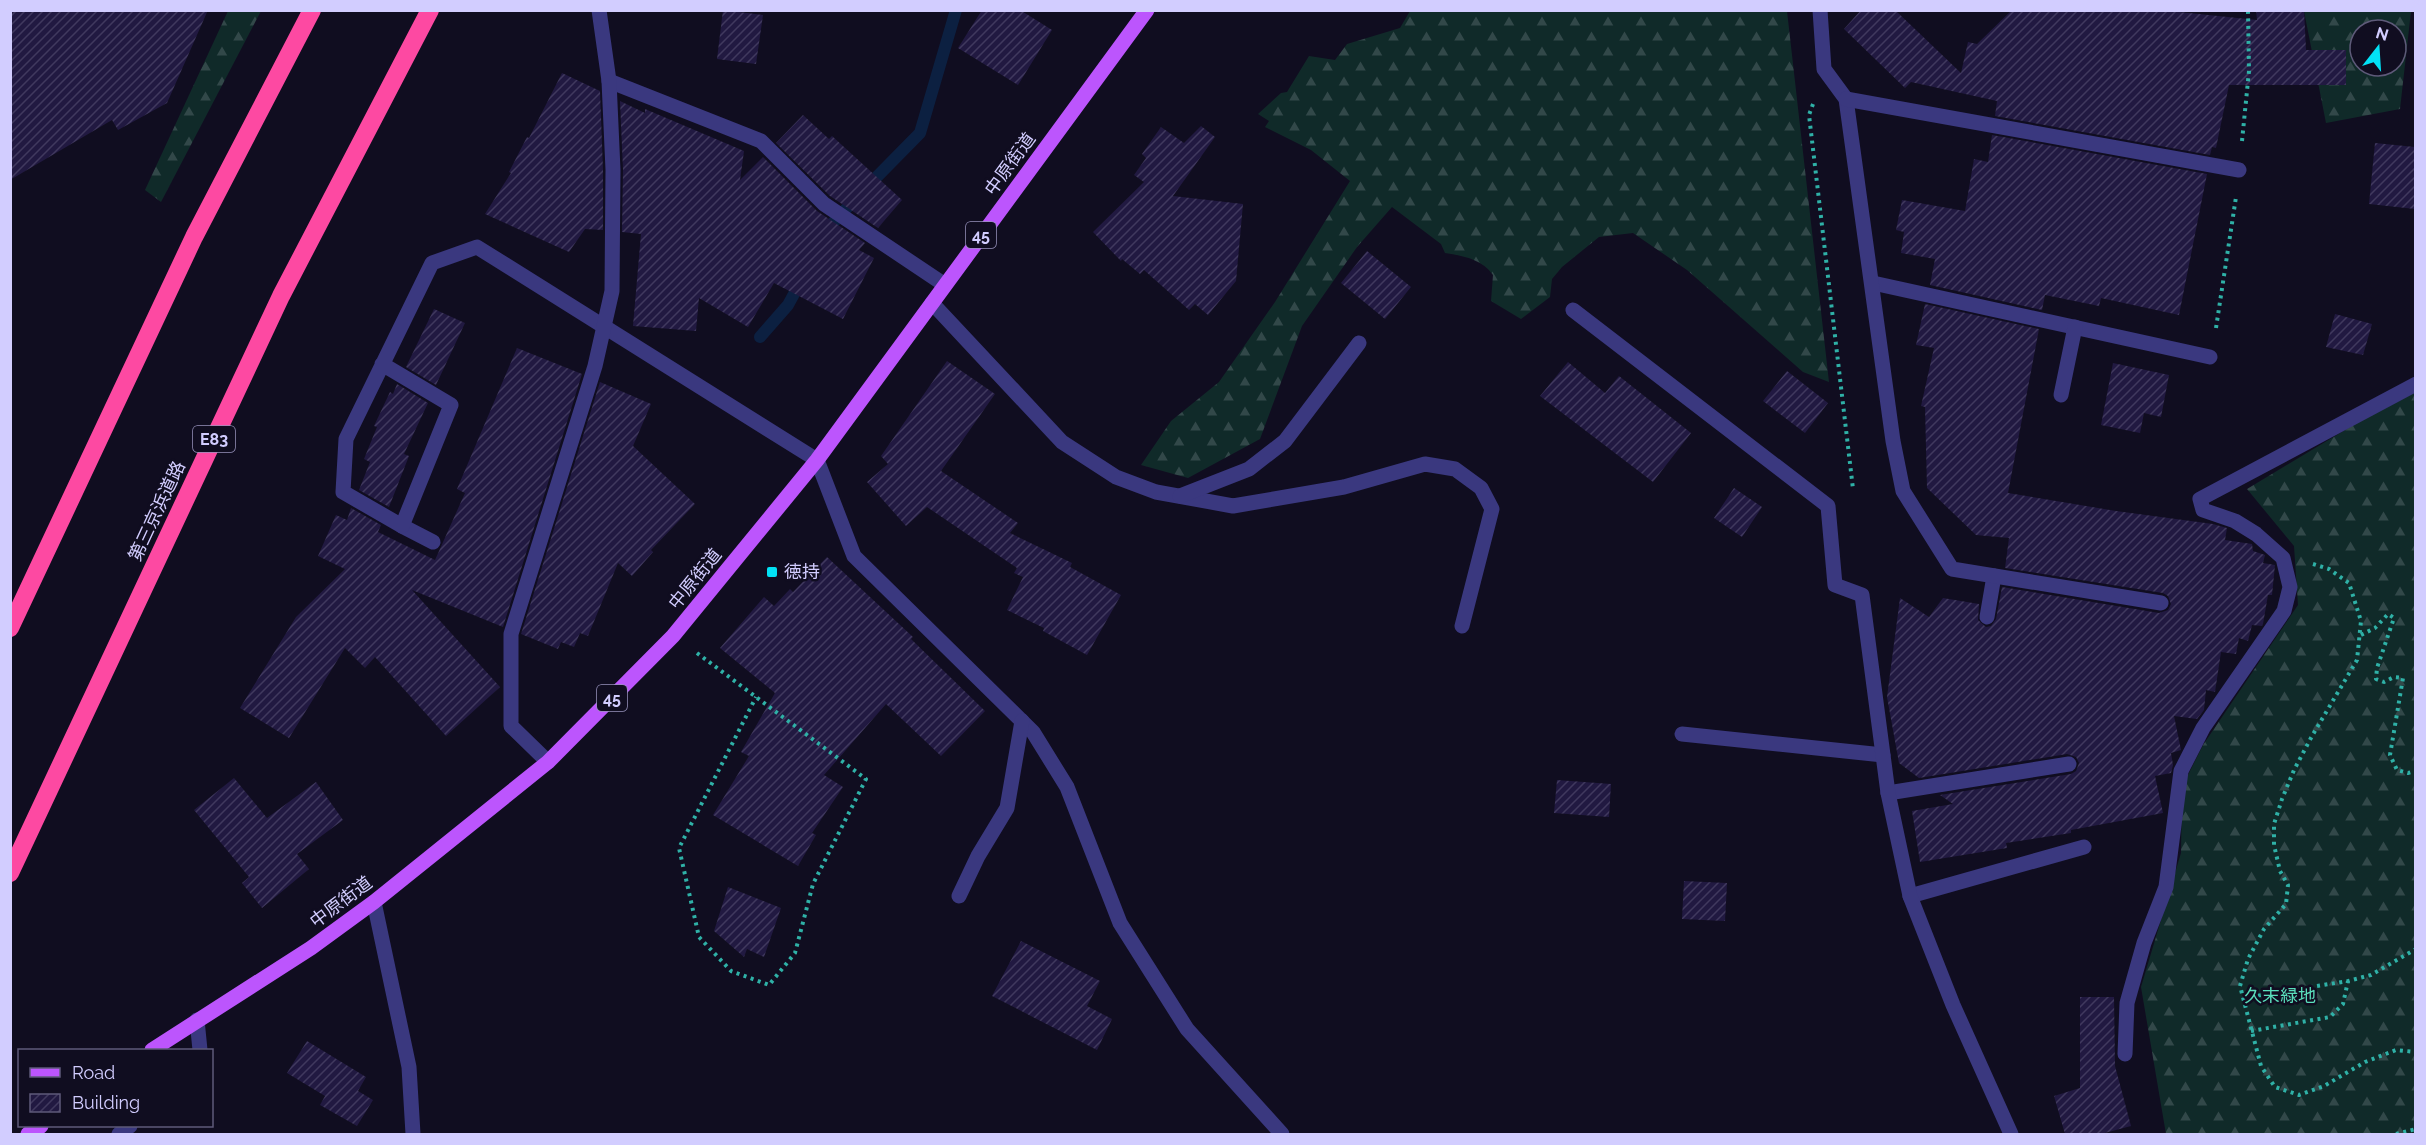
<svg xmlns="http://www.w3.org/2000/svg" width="2426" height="1145" viewBox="0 0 2426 1145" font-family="Raleway,'Noto Sans JP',sans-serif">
	<defs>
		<pattern id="forest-firs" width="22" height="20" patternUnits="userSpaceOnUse" patternTransform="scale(1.5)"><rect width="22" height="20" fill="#102a29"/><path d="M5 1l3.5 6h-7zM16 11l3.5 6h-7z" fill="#324849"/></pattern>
		<pattern id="building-hatch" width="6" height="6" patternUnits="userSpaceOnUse" patternTransform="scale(1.5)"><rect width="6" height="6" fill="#211941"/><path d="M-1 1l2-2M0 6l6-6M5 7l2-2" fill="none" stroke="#40395e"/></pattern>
	</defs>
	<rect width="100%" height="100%" fill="#100d20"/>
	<!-- forest -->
	<g fill="url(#forest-firs)" fill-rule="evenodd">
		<path d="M228,11H261L161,202L145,190Z"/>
		<path d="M1410,11H1787L1829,382L1803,372L1687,270L1633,233L1599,237L1562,267L1552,279L1550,297L1521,319L1491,301L1493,275C1482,259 1463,256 1445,253L1441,244L1392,207L1357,247L1302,326L1260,439L1188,478L1141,465L1171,421L1219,382L1275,302L1350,181L1311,150L1265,127L1269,121L1258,114L1281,93L1287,92L1309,56L1335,60L1347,44L1400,28Z"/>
		<path d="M2304,11H2411L2400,109L2326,123ZM2360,30H2396V66H2360Z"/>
		<path d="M2415,388V1134H2166L2141,987L2181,853L2182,787L2203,745L2298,605L2294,546L2247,489Z"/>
	</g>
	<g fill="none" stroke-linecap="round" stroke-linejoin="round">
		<!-- stream -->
		<g stroke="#0c2041" stroke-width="12">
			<path d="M825,236L831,225L858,196L920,133L956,10"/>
			<path d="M760,337L788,305L801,281"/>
		</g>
	</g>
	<!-- building -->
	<g fill="url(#building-hatch)">
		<path d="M10,10H208L167,103L118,130L112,120L10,180Z"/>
		<path d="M723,10L763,15L756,64L717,59Z"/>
		<path d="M982,10H1020L1052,30L1018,85L958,48Z"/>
		<path d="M1861,10H1895L1961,73L1968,42L1977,44L2012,10H2160L2257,20L2256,10H2304L2306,50H2346V85H2229L2216,148L2212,147L2210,155L1995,116L1997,101L1911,82L1905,88L1844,29Z"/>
		<path d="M562,73L600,91L603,170V230L585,229L569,252L485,214L511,173L509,172L527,137L529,138Z"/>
		<path d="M620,101L645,113V109L744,151L740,180L763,157L817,211L865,243L859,250L874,258L843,319L774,283L748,327L699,298L696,331L633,326L641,234L622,232L623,170Z"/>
		<path d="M803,115L829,139L832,136L902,200L878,228L830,196L776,143Z"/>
		<path d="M1201,126L1215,137L1173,196L1243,204L1236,281L1208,315L1195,304L1189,310L1144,270L1140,274L1122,259L1121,261L1093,232L1144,182L1134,175L1146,158L1142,154L1161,127L1184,143Z"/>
		<path d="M1992,135L2207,174L2179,315L2101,298L2099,306L2045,295L2042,310L1930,285L1935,259L1901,253L1904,232L1896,230L1902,200L1965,211L1974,159L1988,162Z"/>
		<path d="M2375,143L2415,147V209L2369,204Z"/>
		<path d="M1367,251L1411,287L1385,319L1341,283Z"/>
		<path d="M1925,304L2039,329L2008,493L2116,511L2213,524L2227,528L2225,540L2252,544L2253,551L2265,555L2263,563L2275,565L2272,595H2268L2263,624L2262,626L2252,625L2248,641L2239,638L2236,654L2221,652L2215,692L2206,690L2204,710L2197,719L2174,716L2181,750L2171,753L2173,765L2171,773L2155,776L2163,813L2071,830V833L2006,843L2007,848L1920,862L1912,811L1953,804L1940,795L2071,774L2076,771L2079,763L2076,757L2067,754L1919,778L1899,763L1887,697L1900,598L1929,617L1943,598L1979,604L1978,620L1986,627L1991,626L1996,619L2002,587L2159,613L2168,610L2171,604L2168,596L2163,593L2005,568L2009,538L1976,535L1927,488L1925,407L1921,406L1934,348L1916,345Z"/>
		<path d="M434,309L465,323L436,385L406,367Z"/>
		<path d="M2335,314L2372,324L2363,355L2326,347Z"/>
		<path d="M517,348L582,374L503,627L412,590L500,687L446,736L375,657L365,668L345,648L289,738L240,708L296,617L345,569L318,556L336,515L347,520L351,508L381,525L378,532L435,560L465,493L457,489Z"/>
		<path d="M947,361L995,394L941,471L1018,523L1010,533L1072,563L1070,567L1121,595L1087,655L1043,631L1044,628L1007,610L1023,577L1014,573L1017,568L927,507L906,526L867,482L888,464L881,456Z"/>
		<path d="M1568,362L1605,393L1619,376L1691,433L1653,482L1540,396Z"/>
		<path d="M2113,363L2169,375L2161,417L2144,413L2140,433L2101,425Z"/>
		<path d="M1787,371L1828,403L1805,433L1763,401Z"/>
		<path d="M600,382L651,404L633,446L695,504L651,550L653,552L632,576L618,563L588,636L580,633L574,647L561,642L558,649L521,634Z"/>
		<path d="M397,384L428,403L404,454L409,456L389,507L359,490L370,462L364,459L377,427L374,426L390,392L393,394Z"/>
		<path d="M1734,488L1762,507L1742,537L1714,518Z"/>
		<path d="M827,557L913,637L911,639L985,711L941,756L886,704L824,775L843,787L812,833L816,835L798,866L713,815L749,756L741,752L775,693L720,648L764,597L774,606L790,589L793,592Z"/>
		<path d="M234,778L267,818L316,782L343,820L297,854L309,869L262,908L242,883L249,877L194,810Z"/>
		<path d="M1557,780L1611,784L1609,817L1554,813Z"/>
		<path d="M1684,881L1727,883L1725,921L1682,919Z"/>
		<path d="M728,887L781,908L764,957L747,949L744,957L714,931Z"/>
		<path d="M1021,941L1100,981L1087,1006L1112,1019L1097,1050L992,996Z"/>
		<path d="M2080,997H2114L2115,1066L2131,1126L2101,1134H2065L2054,1096L2080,1088Z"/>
		<path d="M307,1041L366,1077L358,1091L373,1100L357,1126L320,1105L325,1096L287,1073Z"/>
	</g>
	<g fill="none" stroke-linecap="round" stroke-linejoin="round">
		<!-- path -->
		<g stroke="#2fb1a7" stroke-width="4" stroke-dasharray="3 4.5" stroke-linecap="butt">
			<path d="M1813,104L1809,115L1853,489"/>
			<path d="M2242,141L2249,71L2248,10"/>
			<path d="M2216,328L2236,197"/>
			<path d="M2313,564L2329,569L2349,583L2361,621L2357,660L2312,736L2294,770L2282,799L2274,824V845L2280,871L2288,885L2286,904L2264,929L2248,959L2240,986L2261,1066L2275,1087L2299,1095L2324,1086L2365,1062L2396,1050L2416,1052"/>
			<path d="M2361,635L2375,628L2388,614L2394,618L2377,668L2376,679L2384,682L2394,677L2403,678L2390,755L2397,770L2408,773L2416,771"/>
			<path d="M697,653L866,779L813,884L795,953L769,985L731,971L699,937L679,848L756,697"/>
			<path d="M2243,998L2348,981L2371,975L2416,949"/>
			<path d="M2251,1031L2330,1017L2343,1004L2348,981"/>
			<path d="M2396,1134L2416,1129"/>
		</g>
		<!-- service -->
		<g stroke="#3a387f" stroke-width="15">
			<path d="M1873,283L2210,357"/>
			<path d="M2061,395L2075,327"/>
			<path d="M402,526L433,542"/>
			<path d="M1987,617L1994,576"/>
			<path d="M1682,734L1883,755"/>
			<path d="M1888,793L2069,764"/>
			<path d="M1910,896L2084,847"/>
			<path d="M2125,1054L2127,1003L2144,943L2166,887L2181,771L2203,728L2284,611L2290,587L2283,558L2256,534L2235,521L2203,510L2200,499L2416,384"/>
		</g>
		<!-- minor -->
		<g stroke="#3a387f" stroke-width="15">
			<path d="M1820,10L1824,69L1846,99L1893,441L1903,491L1952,569L2161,603"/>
			<path d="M609,81L761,141L824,204L945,285"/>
			<path d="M1846,99L2239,170"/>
			<path d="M932,303L1062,442L1116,477L1156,492L1233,506L1344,487L1425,464L1455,469L1481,488L1492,509L1462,626"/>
			<path d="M1573,310L1828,506L1835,585L1862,595L1888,793L1910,896L1953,1005L2011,1134"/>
			<path d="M382,364L451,405L402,526L343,492L346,439L432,263L477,247L817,460L854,556L1033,732L1067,787L1120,923L1187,1029L1282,1134"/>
			<path d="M1180,496L1249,469L1285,441L1359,343"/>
			<path d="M548,762L511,726V634L595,366L612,291L613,170L609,81L599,10"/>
			<path d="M959,896L978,856L1007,808L1022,721"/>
			<path d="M374,902L409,1067L413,1134"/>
			<path d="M197,1020L200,1050"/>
			<path d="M119,1134L130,1126"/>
		</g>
		<!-- primary -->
		<g stroke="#bc55fd" stroke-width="15">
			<path d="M152,1050L311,948L374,902L548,762L673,636L817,460L1147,10"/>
			<path d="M28,1134L41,1126"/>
		</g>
		<!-- motorway -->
		<g stroke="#fd49a2" stroke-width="18">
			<path d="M10,628L194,237L312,10"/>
			<path d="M10,873L281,296L430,10"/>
		</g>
	</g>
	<!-- markers -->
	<rect fill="#02e1f5" stroke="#100d20" stroke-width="2" x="766" y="566" width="12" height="12" rx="3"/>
	<g text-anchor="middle" stroke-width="5" stroke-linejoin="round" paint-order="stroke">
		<!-- shield labels -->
		<g fill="#100d20" stroke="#9893bc" stroke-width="1.5">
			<rect x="966" y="222" width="30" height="26" rx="4.5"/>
			<rect x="193" y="426" width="42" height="26" rx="4.5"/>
			<rect x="597" y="685" width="30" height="26" rx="4.5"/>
		</g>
		<g font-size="16" font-weight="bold" fill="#d2cdff">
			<text x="981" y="241">45</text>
			<text x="214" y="445">E83</text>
			<text x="612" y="704">45</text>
		</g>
		<!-- street labels -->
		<g font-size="18" fill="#d2cdff" stroke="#100d20">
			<text transform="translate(1010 164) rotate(-54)" y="6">中原街道</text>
			<text transform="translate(157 511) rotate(-65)" y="6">第三京浜道路</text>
			<text transform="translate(695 579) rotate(-51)" y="6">中原街道</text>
			<text transform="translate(341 902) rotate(-37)" y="6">中原街道</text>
		</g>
		<!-- poi labels -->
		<g font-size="18" fill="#d2cdff" stroke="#100d20" text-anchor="start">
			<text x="784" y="578">徳持</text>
		</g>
		<!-- park labels -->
		<g font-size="18" fill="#5adebb" stroke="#100d20">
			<text x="2280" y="1002">久末緑地</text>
		</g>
	</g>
	<!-- border -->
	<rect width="2426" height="1145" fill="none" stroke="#d2cdff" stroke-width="24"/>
	<!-- legend -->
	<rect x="18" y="1049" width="195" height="78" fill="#100d20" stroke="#5e5a79" stroke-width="1.5"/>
	<rect x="30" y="1068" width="30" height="9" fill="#bc55fd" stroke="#5e5a79" stroke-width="1.5"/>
	<text x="72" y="1079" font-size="18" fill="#d2cdff">Road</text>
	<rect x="30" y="1094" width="30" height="18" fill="url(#building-hatch)" stroke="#5e5a79" stroke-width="1.5"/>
	<text x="72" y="1109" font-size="18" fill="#d2cdff">Building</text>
	<!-- north arrow -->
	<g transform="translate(2378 48) rotate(17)"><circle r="28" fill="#100d20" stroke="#5e5a79" stroke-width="1.5"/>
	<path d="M0-4.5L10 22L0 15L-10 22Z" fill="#02e1f5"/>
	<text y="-9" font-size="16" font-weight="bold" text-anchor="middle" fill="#d2cdff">N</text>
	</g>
</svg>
